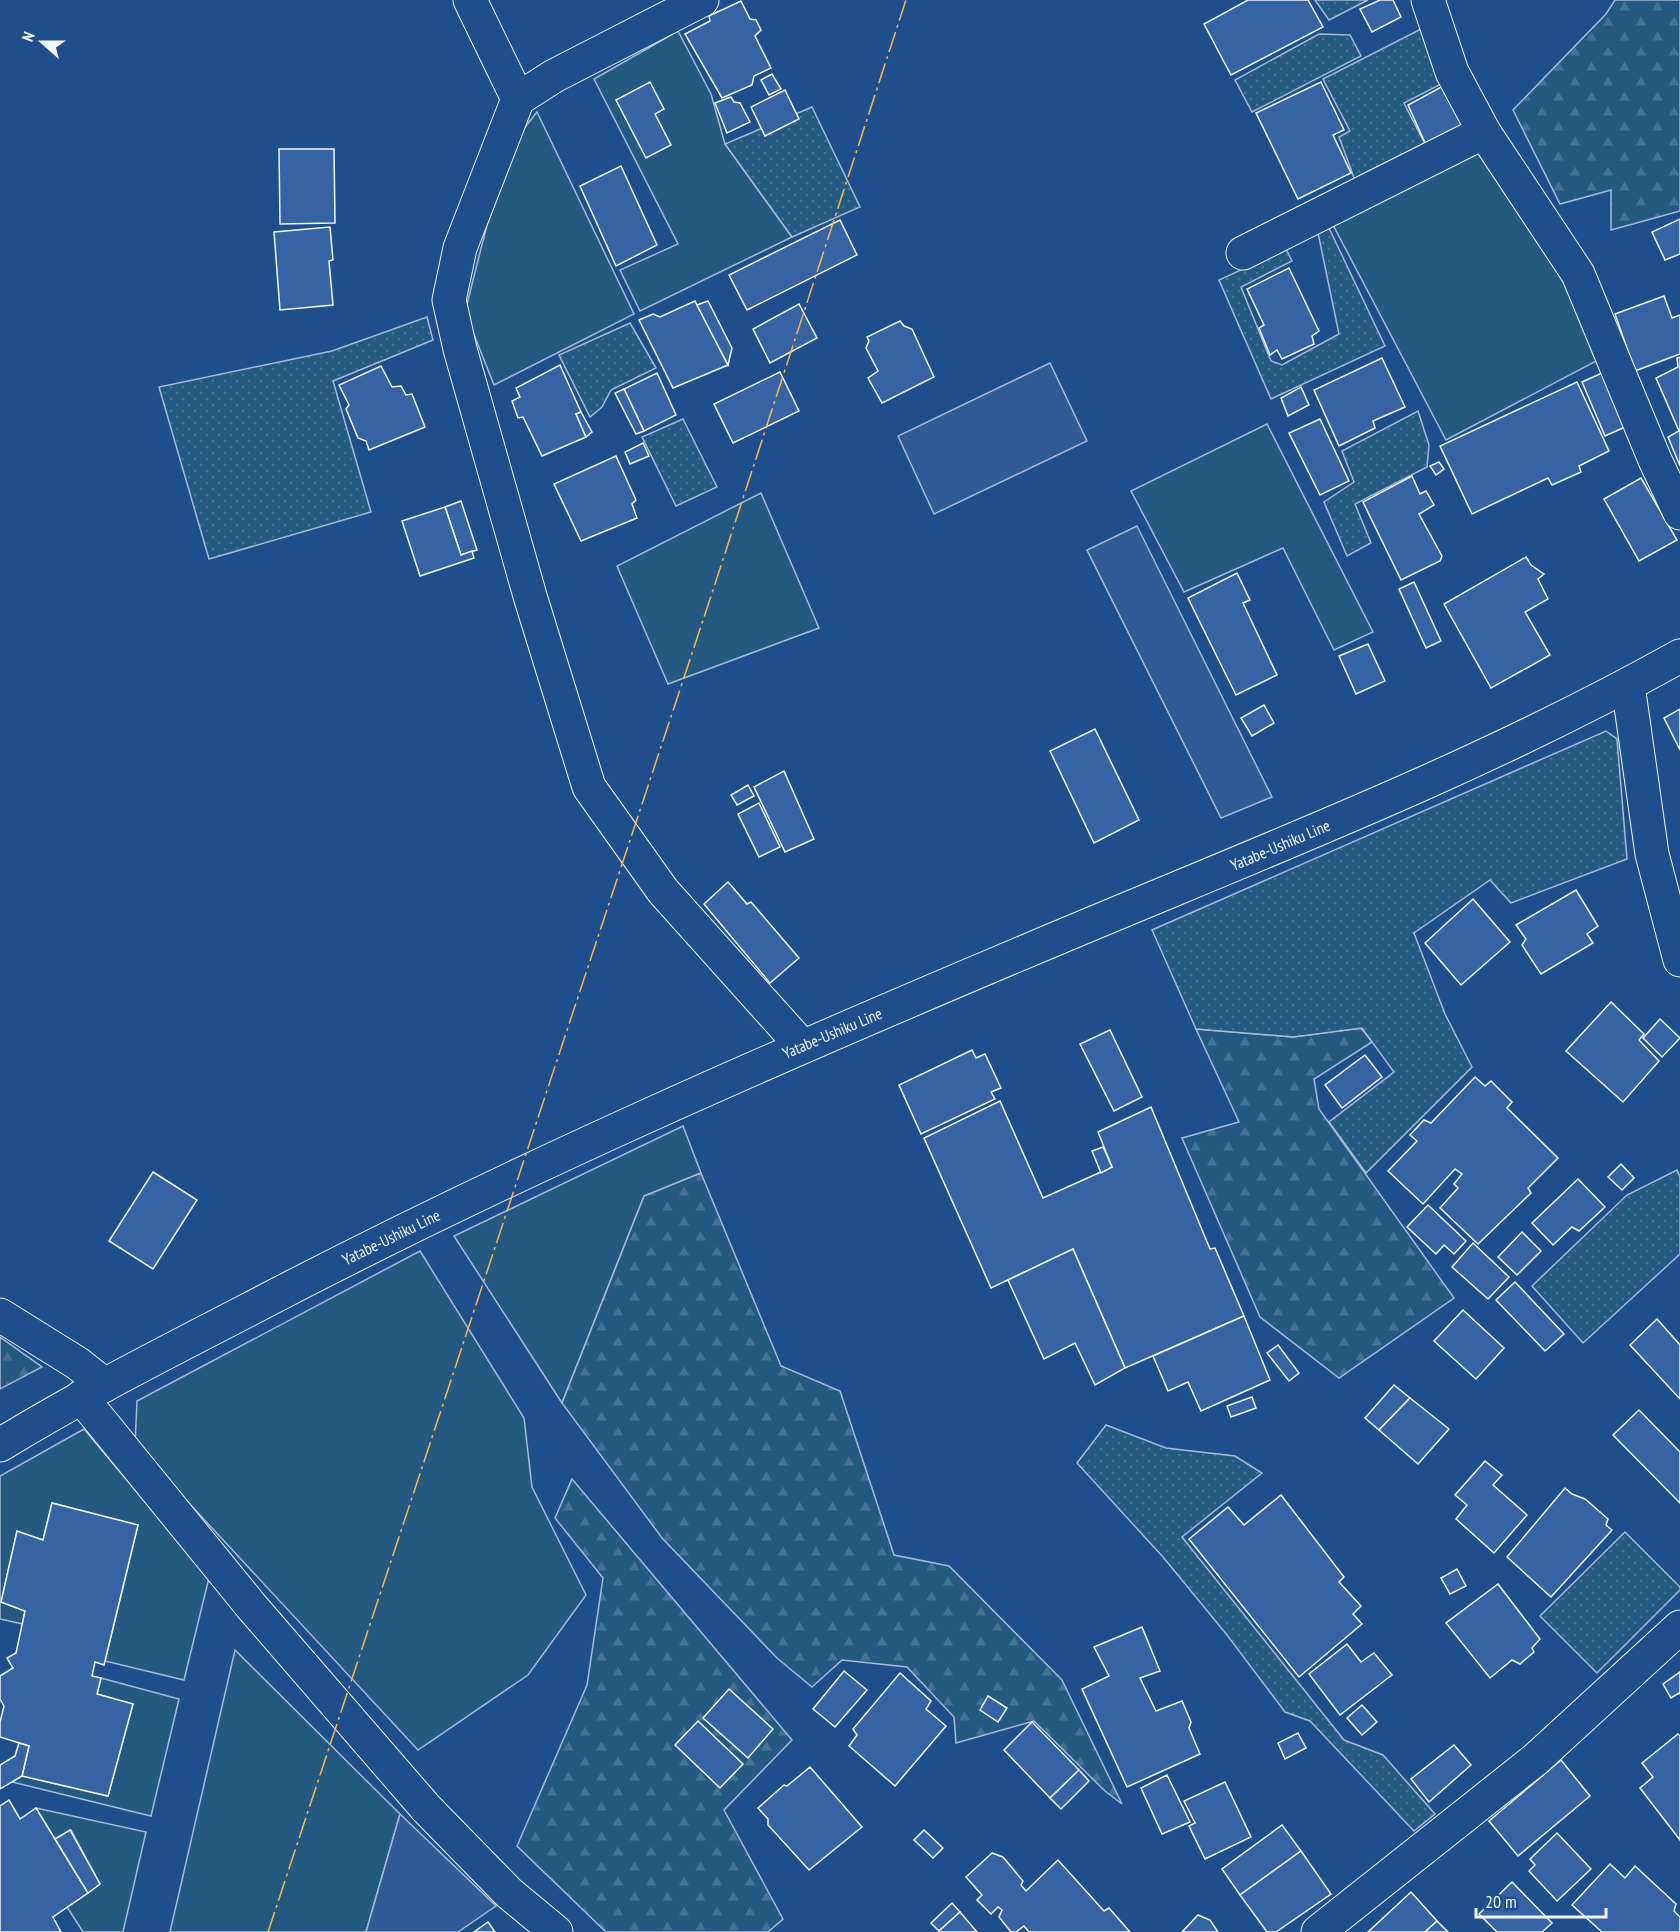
<svg xmlns="http://www.w3.org/2000/svg" width="1680" height="1932" viewBox="0 0 1680 1932" font-family="'PT Sans Narrow',sans-serif">
	<defs>
		<pattern id="forest-firs" width="22" height="20" patternUnits="userSpaceOnUse" patternTransform="scale(1.5)"><rect width="22" height="20" fill="#245a82"/><path d="M5 1l3.5 6h-7zM16 11l3.5 6h-7z" fill="#447295"/></pattern>
		<pattern id="park-dots" width="8" height="8" patternUnits="userSpaceOnUse" patternTransform="scale(1.5)"><rect width="8" height="8" fill="#245a82"/><path d="M2 2h.1M6 6h.1" fill="none" stroke="#447295" stroke-width="1.8" stroke-linecap="round"/></pattern>
	</defs>
	<rect width="100%" height="100%" fill="#1f4e8c"/>
	<!-- grass -->
	<g fill="#245a82" stroke="#a8bbd7" stroke-width="1.5">
		<path d="M678,31L711,94L725,144L792,237L640,311L620,270L678,244L594,79Z"/>
		<path d="M537,112L634,314L494,385L465,312L487,225L522,131Z"/>
		<path d="M1478,146L1563,265L1602,358L1446,440L1332,223Z"/>
		<path d="M1267,424L1373,632L1334,650L1283,548L1184,592L1131,491Z"/>
		<path d="M761,493L819,628L668,684L617,566Z"/>
		<path d="M683,1126L701,1173L644,1196L562,1403L454,1236Z"/>
		<path d="M420,1251L524,1418L532,1487L586,1595L528,1675L418,1750L135,1445L137,1401Z"/>
		<path d="M84,1429L209,1578L184,1680L105,1661L138,1525L52,1503L43,1540L17,1532L1,1602L25,1611L23,1624L0,1619V1476Z"/>
		<path d="M235,1650L400,1814L366,1932H170Z"/>
		<path d="M101,1678L179,1699L151,1816L12,1782L22,1776L108,1796L133,1704L97,1694Z"/>
		<path d="M36,1808L146,1832L123,1932H83L67,1907L100,1884L71,1830L55,1839Z"/>
	</g>
	<!-- forest -->
	<g fill="url(#forest-firs)" stroke="#a8bbd7" stroke-width="1.5">
		<path d="M1615,0H1680V211L1611,230V190L1560,204L1513,110L1606,14Z"/>
		<path d="M1361,1028L1372,1042L1314,1079L1319,1109L1454,1298L1339,1378L1260,1317L1182,1138L1239,1122L1196,1029L1293,1037Z"/>
		<path d="M701,1173L781,1366L840,1391L894,1555L949,1566L1062,1680L1122,1804L1105,1791L1034,1721L956,1743L954,1717L907,1667L842,1660L812,1687L777,1658L662,1538L562,1403L644,1196Z"/>
		<path d="M0,1337L42,1367L0,1389Z"/>
		<path d="M572,1479L792,1740L724,1810L783,1919L768,1932H606L517,1846L587,1685L603,1578L555,1518Z"/>
	</g>
	<!-- park -->
	<g fill="url(#park-dots)" stroke="#a8bbd7" stroke-width="1.5">
		<path d="M1315,0H1368L1329,20Z"/>
		<path d="M1421,29L1443,83L1404,103L1427,148L1356,183L1339,137L1350,131L1323,79Z"/>
		<path d="M1319,34L1350,35L1361,56L1252,112L1235,80Z"/>
		<path d="M812,107L860,207L792,237L725,144Z"/>
		<path d="M1329,228L1385,346L1271,399L1219,280L1286,249L1292,261L1241,287L1271,361L1282,365L1339,334L1318,233Z"/>
		<path d="M427,317L433,340L333,381L371,512L209,559L159,387L332,351Z"/>
		<path d="M630,323L656,368L611,390L602,407L590,417L559,355Z"/>
		<path d="M1418,411L1429,445L1427,467L1355,504L1371,543L1347,556L1324,502L1354,482L1342,451Z"/>
		<path d="M683,419L717,487L676,506L642,437Z"/>
		<path d="M1606,731L1617,739L1627,859L1511,903L1490,880L1414,933L1445,1014L1472,1067L1366,1173L1329,1122L1394,1072L1362,1028L1293,1037L1196,1029L1152,930Z"/>
		<path d="M1677,1170L1680,1177V1254L1583,1343L1532,1286L1627,1195Z"/>
		<path d="M1106,1425L1166,1448L1235,1456L1262,1473L1182,1537L1344,1740L1383,1755L1435,1814L1414,1831L1310,1721L1285,1712L1227,1635L1163,1557L1077,1463Z"/>
		<path d="M1625,1532L1680,1587V1590L1597,1673L1540,1616Z"/>
	</g>
	<!-- parking -->
	<g fill="#305b95" stroke="#a8bbd7" stroke-width="1.5">
		<path d="M1050,363L1087,441L934,514L898,436Z"/>
		<path d="M1137,526L1272,797L1221,818L1087,550Z"/>
		<path d="M400,1814L496,1906L458,1932H366Z"/>
	</g>
	<!-- building -->
	<g fill="#3563a3" stroke="#f2f6ff" stroke-width="1.5">
		<path d="M1248,0H1308L1323,27L1231,75L1204,24Z"/>
		<path d="M1380,0H1393L1401,17L1372,32L1360,9Z"/>
		<path d="M741,1L750,19L756,20L761,30L755,36L771,68L754,76L752,85L722,98L685,34L710,21L709,16Z"/>
		<path d="M772,74L781,89L769,95L761,80Z"/>
		<path d="M650,82L664,109L655,114L671,145L646,158L616,100Z"/>
		<path d="M1321,82L1344,130L1333,135L1351,173L1298,199L1256,113Z"/>
		<path d="M1445,85L1465,127L1426,145L1408,105Z"/>
		<path d="M785,90L799,119L765,136L751,107Z"/>
		<path d="M731,97L734,102L740,103L750,122L727,133L715,103Z"/>
		<path d="M279,149H334L335,223L280,224Z"/>
		<path d="M621,166L657,245L616,266L580,186Z"/>
		<path d="M1680,219V254L1665,260L1652,232Z"/>
		<path d="M840,220L857,255L747,310L729,275Z"/>
		<path d="M330,227L333,260L329,261L333,305L280,310L274,232Z"/>
		<path d="M1289,268L1319,331L1312,336L1314,344L1282,359L1277,350L1270,355L1259,328L1264,325L1247,289Z"/>
		<path d="M1664,296L1672,318L1680,315V354L1635,371L1615,314Z"/>
		<path d="M695,301L728,365L673,388L639,320L653,314L660,317Z"/>
		<path d="M708,301L732,348L728,365L697,305Z"/>
		<path d="M799,304L817,338L770,363L753,329Z"/>
		<path d="M900,321L904,326L912,329L934,377L882,403L868,378L878,371L866,348L869,341L867,337Z"/>
		<path d="M1680,357V466L1668,437L1679,431L1656,378L1678,367L1677,358Z"/>
		<path d="M1382,358L1405,407L1373,421L1375,428L1339,446L1314,390Z"/>
		<path d="M560,365L581,412L576,414L586,437L542,456L523,417L518,418L512,401L520,397L516,388Z"/>
		<path d="M381,366L392,387L401,386L406,395L412,394L425,427L369,450L366,441L358,438L346,409L349,405L339,385Z"/>
		<path d="M780,372L799,411L733,443L714,404Z"/>
		<path d="M657,373L676,415L644,431L624,389Z"/>
		<path d="M1602,373L1625,427L1605,436L1582,382Z"/>
		<path d="M1577,382L1609,451L1579,466L1581,472L1552,485L1548,478L1472,514L1440,446Z"/>
		<path d="M1301,387L1309,405L1288,416L1281,398Z"/>
		<path d="M624,389L644,431L636,434L615,393Z"/>
		<path d="M581,412L592,432L586,437L576,414Z"/>
		<path d="M1320,419L1349,481L1320,495L1289,433Z"/>
		<path d="M643,443L649,456L630,464L625,452Z"/>
		<path d="M616,456L636,500L632,504L637,518L581,541L554,484Z"/>
		<path d="M1439,462L1444,469L1436,475L1430,466Z"/>
		<path d="M1412,476L1420,494L1426,491L1434,505L1419,514L1442,556L1440,561L1401,580L1363,502Z"/>
		<path d="M1641,478L1677,540L1639,561L1604,499Z"/>
		<path d="M461,501L477,550L461,555L445,507Z"/>
		<path d="M445,507L461,555L472,551L474,558L420,576L402,521Z"/>
		<path d="M1526,557L1531,565L1544,574L1538,579L1548,599L1525,612L1550,655L1491,688L1444,604Z"/>
		<path d="M1237,573L1250,600L1243,603L1277,675L1236,695L1188,598Z"/>
		<path d="M1414,582L1441,641L1426,648L1399,589Z"/>
		<path d="M1368,644L1385,681L1356,694L1339,656Z"/>
		<path d="M1264,705L1274,723L1252,736L1241,718Z"/>
		<path d="M1680,709V750L1664,718Z"/>
		<path d="M1095,729L1139,820L1094,843L1050,751Z"/>
		<path d="M784,771L814,839L785,852L754,787Z"/>
		<path d="M748,785L754,796L737,805L731,795Z"/>
		<path d="M759,803L780,847L759,857L738,814Z"/>
		<path d="M728,882L747,904L751,902L799,958L770,983L704,904Z"/>
		<path d="M1576,890L1598,926L1587,934L1593,943L1541,974L1522,945L1526,939L1516,925Z"/>
		<path d="M1473,899L1510,942L1461,985L1425,943Z"/>
		<path d="M1611,1002L1644,1034L1639,1040L1659,1061L1623,1102L1566,1051Z"/>
		<path d="M1660,1019L1680,1038L1662,1057L1643,1038Z"/>
		<path d="M1110,1030L1142,1097L1114,1111L1080,1044Z"/>
		<path d="M972,1050L976,1058L985,1054L1001,1088L991,1092L995,1099L921,1134L899,1085Z"/>
		<path d="M1365,1055L1382,1077L1342,1108L1325,1085Z"/>
		<path d="M1475,1077L1485,1086L1491,1081L1512,1102L1507,1108L1558,1158L1528,1188L1531,1193L1478,1244L1440,1208L1458,1188L1454,1184L1462,1174L1455,1169L1423,1204L1388,1171L1417,1141L1410,1135L1424,1120L1431,1123Z"/>
		<path d="M1000,1101L1043,1198L1112,1167L1098,1132L1151,1107L1210,1249L1215,1248L1244,1316L1125,1368L1073,1249L991,1288L924,1138Z"/>
		<path d="M1103,1147L1112,1167L1101,1173L1092,1151Z"/>
		<path d="M1621,1164L1634,1178L1622,1190L1608,1177Z"/>
		<path d="M153,1172L197,1200L153,1269L109,1241Z"/>
		<path d="M1578,1179L1605,1207L1579,1231L1572,1227L1553,1245L1532,1223Z"/>
		<path d="M1428,1205L1466,1241L1454,1254L1444,1245L1436,1254L1407,1227Z"/>
		<path d="M1522,1232L1541,1251L1517,1275L1498,1257Z"/>
		<path d="M1473,1243L1509,1277L1488,1299L1452,1267Z"/>
		<path d="M1073,1249L1125,1368L1095,1385L1075,1343L1044,1359L1008,1280Z"/>
		<path d="M1515,1282L1564,1334L1545,1351L1496,1300Z"/>
		<path d="M1463,1310L1504,1348L1476,1379L1434,1341Z"/>
		<path d="M1244,1316L1270,1380L1201,1411L1188,1382L1168,1391L1153,1356Z"/>
		<path d="M1657,1319L1680,1345V1399L1630,1345Z"/>
		<path d="M1278,1345L1299,1373L1289,1381L1267,1353Z"/>
		<path d="M1394,1385L1410,1398L1379,1430L1365,1418Z"/>
		<path d="M1252,1397L1256,1408L1231,1417L1227,1406Z"/>
		<path d="M1410,1398L1449,1429L1418,1464L1379,1430Z"/>
		<path d="M1639,1410L1680,1452V1503L1613,1435Z"/>
		<path d="M1485,1461L1502,1475L1493,1485L1527,1515L1494,1553L1456,1519L1467,1505L1455,1495Z"/>
		<path d="M1565,1488L1572,1494L1585,1499L1608,1519L1606,1525L1612,1530L1551,1597L1507,1557Z"/>
		<path d="M1281,1495L1344,1577L1339,1582L1361,1606L1353,1614L1362,1624L1299,1677L1189,1539L1228,1507L1244,1525Z"/>
		<path d="M52,1503L138,1525L105,1661L104,1665L95,1662L92,1676L101,1678L97,1694L133,1704L108,1796L22,1776L29,1746L0,1737V1722L4,1706L0,1699V1676L13,1668L7,1658L16,1653L25,1611L1,1602L17,1531L43,1540Z"/>
		<path d="M1457,1569L1466,1586L1450,1594L1441,1578Z"/>
		<path d="M1498,1584L1540,1639L1532,1648L1534,1652L1520,1664L1512,1660L1490,1678L1446,1623Z"/>
		<path d="M1142,1627L1160,1671L1140,1678L1156,1711L1182,1701L1191,1722L1189,1728L1200,1754L1127,1787L1082,1689L1109,1676L1094,1647Z"/>
		<path d="M1347,1644L1361,1662L1374,1653L1392,1675L1340,1715L1309,1674Z"/>
		<path d="M844,1671L867,1690L835,1727L813,1709Z"/>
		<path d="M1680,1672V1694L1679,1693L1671,1698L1663,1684Z"/>
		<path d="M900,1673L931,1701L926,1709L946,1726L895,1786L849,1746L857,1735L853,1729Z"/>
		<path d="M729,1689L773,1729L748,1758L703,1718Z"/>
		<path d="M988,1696L1007,1708L998,1722L980,1710Z"/>
		<path d="M1362,1705L1377,1722L1362,1735L1347,1718Z"/>
		<path d="M698,1721L743,1764L720,1788L675,1745Z"/>
		<path d="M1032,1722L1079,1770L1050,1798L1004,1750Z"/>
		<path d="M1298,1733L1306,1748L1285,1759L1278,1743Z"/>
		<path d="M1678,1734L1680,1736V1840L1640,1788L1653,1777L1642,1763Z"/>
		<path d="M19,1743L29,1746L22,1776L0,1789V1765L15,1756Z"/>
		<path d="M1454,1745L1471,1765L1429,1802L1411,1779Z"/>
		<path d="M1561,1760L1590,1796L1518,1856L1489,1821Z"/>
		<path d="M810,1767L862,1827L809,1870L768,1825V1819L758,1808L784,1785L787,1786Z"/>
		<path d="M1079,1770L1089,1781L1061,1809L1050,1798Z"/>
		<path d="M1167,1775L1190,1822L1162,1834L1141,1788Z"/>
		<path d="M1225,1782L1251,1837L1205,1859L1189,1826L1195,1823L1184,1801Z"/>
		<path d="M9,1800L20,1819L36,1808L88,1893L53,1917L61,1932H0V1806Z"/>
		<path d="M1282,1825L1301,1851L1240,1895L1222,1869Z"/>
		<path d="M70,1830L100,1884L88,1893L55,1839Z"/>
		<path d="M924,1830L943,1848L933,1858L914,1840Z"/>
		<path d="M1557,1833L1591,1869L1557,1901L1529,1871L1535,1865L1530,1859Z"/>
		<path d="M1301,1851L1331,1894L1276,1932H1267L1240,1895Z"/>
		<path d="M992,1853L1003,1857L1023,1881L1021,1885L1026,1891L1058,1860L1104,1911L1109,1908L1130,1932H1029L1024,1926L1016,1932H1011L999,1917L1002,1910L998,1907L991,1914L977,1900L982,1895L966,1877Z"/>
		<path d="M1610,1864L1625,1878L1635,1866L1676,1904L1674,1911L1680,1917V1932H1602L1572,1905Z"/>
		<path d="M1512,1882L1552,1923L1542,1932H1497L1479,1914Z"/>
		<path d="M1411,1892L1437,1921L1425,1932H1368Z"/>
		<path d="M952,1903L960,1912L939,1931L931,1923Z"/>
		<path d="M960,1912L977,1932H940L939,1931Z"/>
		<path d="M1198,1915L1210,1920L1218,1932H1182Z"/>
		<path d="M1437,1921L1448,1932H1425Z"/>
		<path d="M488,1922L495,1932H474Z"/>
	</g>
	<g fill="none" stroke-linecap="round" stroke-linejoin="round">
		<defs>
			<g id="minor">
				<path d="M470,0L518,99"/>
				<path d="M702,0L554,76L518,99L460,248L449,300L460,349L530,596L589,787L663,891L802,1046"/>
				<path d="M1428,0L1452,72L1484,132L1578,274L1655,460L1680,513"/>
				<path d="M1243,253L1484,132"/>
				<path d="M1628,685L1652,854L1680,960"/>
				<path d="M0,1315L77,1363L105,1385"/>
				<path d="M81,1397L252,1607L426,1808L509,1893L556,1932"/>
				<path d="M1318,1932L1536,1759L1680,1627"/>
			</g>
			<path id="major" d="M0,1445C80,1396 163,1354 246,1311C510,1172 784,1053 1060,937C1269,849 1482,767 1680,656"/>
		</defs>
		<!-- minor casing -->
		<use href="#minor" stroke="#f2f6ff" stroke-width="35"/>
		<!-- major casing -->
		<use href="#major" stroke="#f2f6ff" stroke-width="35"/>
		<!-- minor -->
		<use href="#minor" stroke="#1f4e8c" stroke-width="33"/>
		<!-- major -->
		<use href="#major" stroke="#1f4e8c" stroke-width="33"/>
		<!-- power -->
		<path stroke="#ffb74d" stroke-width="1.5" stroke-dasharray="21 4.5 3 4.5" stroke-linecap="butt" d="M268,1932L713,590L906,0"/>
	</g>
	<g text-anchor="middle" stroke-width="4.5" stroke-linejoin="round" paint-order="stroke">
		<!-- street labels -->
		<g font-size="16" fill="#f2f6ff" stroke="#1f4e8c">
			<text transform="translate(1280 845) rotate(-23)" y="6">Yatabe-Ushiku Line</text>
			<text transform="translate(832 1033) rotate(-23)" y="6">Yatabe-Ushiku Line</text>
			<text transform="translate(391 1237) rotate(-26)" y="6">Yatabe-Ushiku Line</text>
		</g>
	</g>
	<!-- north arrow -->
	<g transform="translate(42 42) rotate(291)" stroke="#1f4e8c" stroke-width="4.5" paint-order="stroke">
	<path d="M0-4.5L10 22L0 15L-10 22Z" fill="#f2f6ff"/>
	<text y="-9" font-size="16" font-weight="bold" text-anchor="middle" fill="#f2f6ff">N</text>
	</g>
	<!-- scale -->
	<path d="M1476 1908v9h130v-9" fill="none" stroke="#f2f6ff" stroke-width="3"/>
	<text x="1485" y="1908" font-size="18" fill="#f2f6ff" stroke="#1f4e8c" stroke-width="4.5" paint-order="stroke">20 m</text>
</svg>
